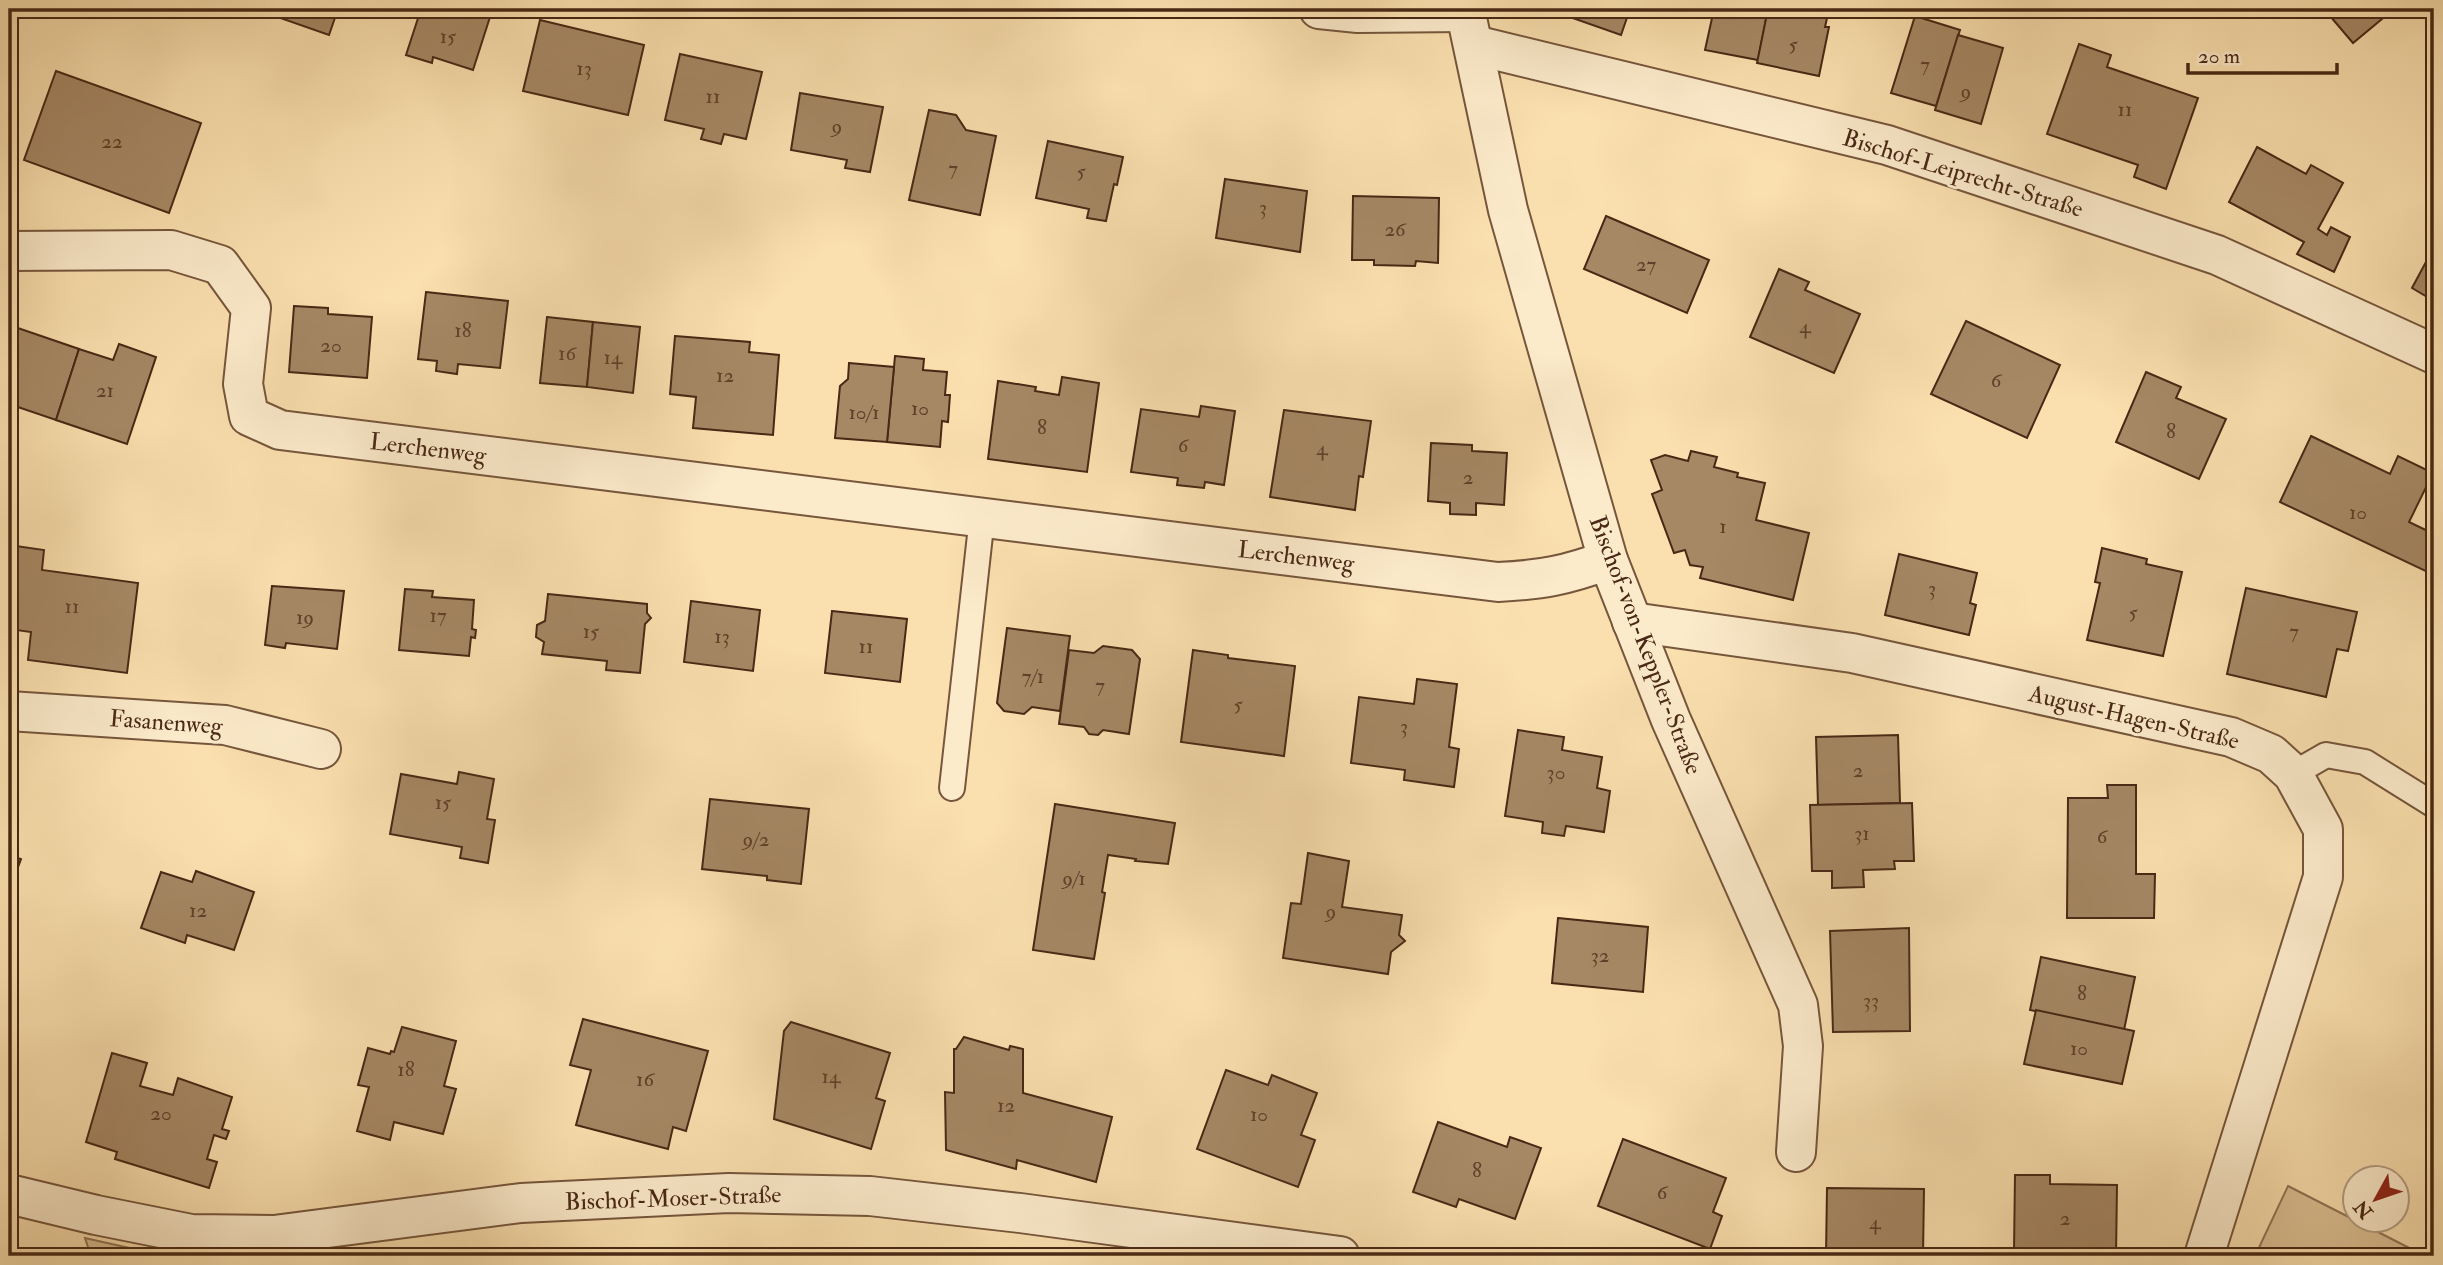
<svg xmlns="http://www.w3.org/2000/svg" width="2443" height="1265" viewBox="0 0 2443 1265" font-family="'IM FELL Double Pica',serif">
	<rect width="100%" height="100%" fill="#fbe0af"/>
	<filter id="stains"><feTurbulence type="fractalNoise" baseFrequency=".00286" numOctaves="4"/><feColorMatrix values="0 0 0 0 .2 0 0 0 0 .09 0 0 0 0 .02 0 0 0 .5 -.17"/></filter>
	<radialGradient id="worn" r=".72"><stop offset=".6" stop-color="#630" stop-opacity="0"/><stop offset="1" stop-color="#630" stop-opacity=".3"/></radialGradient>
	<!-- grass -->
	<g fill="#ddc195" stroke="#937455" stroke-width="2">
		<path d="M2288,1186L2425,1256H2255Z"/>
		<path d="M85,1238L165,1256H91Z"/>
	</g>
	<!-- building -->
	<g fill="#a68865" stroke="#492815" stroke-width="2">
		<path d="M9,9H21L9,43Z"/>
		<path d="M264,9H338L329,35L263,12Z"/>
		<path d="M421,9H464L490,17L473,70L433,57L432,63L406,55Z"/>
		<path d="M1547,9H1630L1621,35Z"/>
		<path d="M1714,9H1768L1758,60L1705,50Z"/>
		<path d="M1768,9H1829L1825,27H1829L1819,76L1757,63Z"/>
		<path d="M2324,9H2394L2353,43Z"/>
		<path d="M1915,16L1960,30L1936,106L1891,93Z"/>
		<path d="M540,20L644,45L628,115L523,91Z"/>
		<path d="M1958,35L2003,48L1981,124L1935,110Z"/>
		<path d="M2079,44L2111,55L2107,67L2198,98L2166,189L2134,177L2138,165L2047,134Z"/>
		<path d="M680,54L762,72L746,139L724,134L721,144L701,139L704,129L665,120Z"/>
		<path d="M56,71L201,123L169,213L24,160Z"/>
		<path d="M800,93L883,107L870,172L845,168L847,160L791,150Z"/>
		<path d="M929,110L956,115L966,130L996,136L980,215L909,200Z"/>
		<path d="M1048,141L1123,157L1117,185L1114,184L1106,221L1087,218L1089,209L1036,198Z"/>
		<path d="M2257,147L2306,174L2311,165L2343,183L2318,229L2327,235L2331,227L2350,237L2334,272L2297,254L2304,242L2229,202Z"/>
		<path d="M1225,179L1307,191L1300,252L1216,238Z"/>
		<path d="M1353,196L1439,198L1438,263L1416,261L1415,266L1374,265V260H1352Z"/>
		<path d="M1606,216L1709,260L1687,313L1584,269Z"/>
		<path d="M2434,247V301L2412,288Z"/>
		<path d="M1779,269L1809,282L1805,290L1860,314L1834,373L1750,337Z"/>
		<path d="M426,292L508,301L500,368L458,364L457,374L436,371L437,361L418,359Z"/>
		<path d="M294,306L328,308V314L372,317L367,378L289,372Z"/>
		<path d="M547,317L593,322L587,387L540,383Z"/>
		<path d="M1966,321L2060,365L2027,438L1931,394Z"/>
		<path d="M593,322L640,327L633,393L587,387Z"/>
		<path d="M9,325L79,349L56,420L9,404Z"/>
		<path d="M675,336L750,342L749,352L779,355L773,435L693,428L696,397L670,394Z"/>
		<path d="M119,344L156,357L127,444L56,420L79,349L113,360Z"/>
		<path d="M895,356L924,359L923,370L947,372L945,395H950L948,422L942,421L940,447L887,442Z"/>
		<path d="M849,363L894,367L887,442L835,438L840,386L848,379Z"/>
		<path d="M2146,372L2181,387L2176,398L2226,419L2199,479L2116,442Z"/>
		<path d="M1062,377L1099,383L1087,472L988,459L998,381L1036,387L1035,391L1059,395Z"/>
		<path d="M1201,406L1235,411L1224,485L1205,482L1204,488L1177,485L1178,478L1131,472L1141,409L1199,417Z"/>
		<path d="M1284,410L1371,421L1363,477L1359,476L1355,510L1270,497Z"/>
		<path d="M2311,436L2390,474L2398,456L2433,473L2409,522L2434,534V575L2280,502Z"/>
		<path d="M1431,443L1472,445V451L1507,453L1504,505L1476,503V515L1450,514V503L1428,501Z"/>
		<path d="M1691,451L1717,457L1714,467L1738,473L1737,477L1765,483L1756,520L1809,533L1793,600L1700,578L1703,567L1690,565L1685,550L1674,553L1652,494L1662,490L1651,460L1665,455L1688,461Z"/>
		<path d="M9,545L44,550L42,570L138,583L127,673L28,660L31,632L9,629Z"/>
		<path d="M2102,548L2147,559L2146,564L2182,572L2163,656L2087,640L2100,583L2095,582Z"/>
		<path d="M1899,554L1977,573L1970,603L1976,605L1969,635L1885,615Z"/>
		<path d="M272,586L344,591L337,649L286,643L285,648L265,645Z"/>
		<path d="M2246,588L2357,612L2348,651L2337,649L2326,697L2227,674Z"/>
		<path d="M405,589L433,591L432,597L474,600L472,629L476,630L475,638L471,637L469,656L399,650Z"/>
		<path d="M548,594L647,604V613L651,618L645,624L640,673L606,670L607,661L542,654L544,642L536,637L537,625L545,621Z"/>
		<path d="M691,601L760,610L753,671L684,662Z"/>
		<path d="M832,611L907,619L900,682L825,673Z"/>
		<path d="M1007,628L1070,636L1060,711L1032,707L1024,714L1004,711L997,703Z"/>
		<path d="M1103,646L1132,650L1140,659L1129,734L1103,730L1098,735L1089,734L1084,727L1059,724L1069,650L1094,653Z"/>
		<path d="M1193,650L1228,655V658L1295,666L1284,756L1181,742Z"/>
		<path d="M1417,679L1457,684L1449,747L1459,749L1454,787L1404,780L1405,770L1351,763L1359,697L1414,704Z"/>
		<path d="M1518,730L1564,737L1562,750L1602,757L1597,788L1610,791L1604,832L1566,826L1564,836L1542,833L1543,822L1505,816Z"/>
		<path d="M1898,735L1900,803L1818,805L1816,737Z"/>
		<path d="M459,772L494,779L487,819L495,820L488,863L460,858L462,847L390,834L401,774L457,784Z"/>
		<path d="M2107,785H2136V874H2155L2154,918H2067L2068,798H2108Z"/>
		<path d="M710,799L809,809L801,884L767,880V876L702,869Z"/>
		<path d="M1912,803L1914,861H1894L1895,869L1863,870L1864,887L1832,888V871H1812L1810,805Z"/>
		<path d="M1055,804L1175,823L1168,864L1135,861L1136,859L1108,855L1102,892L1105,893L1094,959L1033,950Z"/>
		<path d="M9,817L18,820L9,846Z"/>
		<path d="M1308,853L1349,861L1342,907L1402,915L1399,935L1405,941L1391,952L1388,974L1283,958L1291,903L1301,904Z"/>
		<path d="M9,855L21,859L9,891Z"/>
		<path d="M196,871L254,892L234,950L187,935L185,943L141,928L161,872L192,882Z"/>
		<path d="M1558,918L1648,927L1643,992L1552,983Z"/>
		<path d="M1909,928L1910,1031L1833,1032L1830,931Z"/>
		<path d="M2041,957L2135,977L2124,1030L2030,1010Z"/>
		<path d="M2036,1010L2134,1031L2122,1084L2024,1064Z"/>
		<path d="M583,1019L708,1051L686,1131L673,1127L668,1149L576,1125L591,1070L570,1065Z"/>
		<path d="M791,1022L890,1053L876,1098L885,1101L871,1149L774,1119L784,1031Z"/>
		<path d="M402,1027L456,1041L444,1086L456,1089L443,1134L394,1122L390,1140L357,1131L369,1087L358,1085L368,1048L390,1054L391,1051L394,1052Z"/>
		<path d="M964,1037L1009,1050L1010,1046L1023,1049V1093L1112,1117L1096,1182L1017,1160L1016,1169L946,1150L945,1092L954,1093V1049H956Z"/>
		<path d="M112,1053L147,1063L140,1086L173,1095L178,1078L232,1097L222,1129L229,1131L226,1139L214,1135L207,1159L217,1162L209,1188L115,1159L117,1152L86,1142Z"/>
		<path d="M1226,1070L1268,1085L1272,1075L1317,1093L1301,1135L1315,1140L1298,1187L1197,1149Z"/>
		<path d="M1438,1122L1507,1147L1510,1137L1541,1148L1515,1219L1459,1199L1456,1207L1413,1192Z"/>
		<path d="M1623,1139L1726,1178L1713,1212L1722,1216L1710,1249L1598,1206Z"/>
		<path d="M2015,1175H2050V1184L2117,1185L2116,1256H2064L2063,1252L2014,1251Z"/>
		<path d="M1827,1188L1924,1189L1923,1256L1826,1255Z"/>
	</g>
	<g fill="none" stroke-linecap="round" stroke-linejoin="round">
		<defs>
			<g id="lane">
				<path d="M2293,774L2326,755L2365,762L2434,805"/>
				<path d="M952,788L982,517"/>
			</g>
			<g id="street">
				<path d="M1319,9L1358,13L1465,12"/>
				<path d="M1465,9L1508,210L1608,560L1671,720L1798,1005L1803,1046L1796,1152"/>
				<path d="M1474,45L1887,145L2217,255L2434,354"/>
				<path d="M9,251L171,250L220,265L251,308L243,384L249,416L280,430L1498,582C1542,580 1567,575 1608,560"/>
				<path d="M1632,622L1852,653L2231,737L2271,754L2293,774L2323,829V877L2204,1256"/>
				<path d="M9,711L225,725L321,749"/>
				<path d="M9,1194L96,1215L191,1234L274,1235L521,1203L729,1193L870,1196L1020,1213L1340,1256"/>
			</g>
		</defs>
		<!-- lane casing -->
		<use href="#lane" stroke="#76563c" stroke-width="28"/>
		<!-- street casing -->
		<use href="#street" stroke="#76563c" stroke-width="42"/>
		<!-- lane -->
		<use href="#lane" stroke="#fcebcb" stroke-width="24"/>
		<!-- street -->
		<use href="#street" stroke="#fcebcb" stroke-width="38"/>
	</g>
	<g text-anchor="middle" stroke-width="6" stroke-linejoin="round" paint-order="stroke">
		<!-- number labels -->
		<g font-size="21" fill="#604029">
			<text x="448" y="43">15</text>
			<text x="1793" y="51">5</text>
			<text x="1925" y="71">7</text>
			<text x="584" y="75">13</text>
			<text x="1966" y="98">9</text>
			<text x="713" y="103">11</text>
			<text x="2125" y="116">11</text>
			<text x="837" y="133">9</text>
			<text x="112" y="148">22</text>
			<text x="953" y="175">7</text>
			<text x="1081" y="178">5</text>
			<text x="1263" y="214">3</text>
			<text x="1395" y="236">26</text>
			<text x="1646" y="271">27</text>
			<text x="1805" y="333">4</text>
			<text x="463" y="337">18</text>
			<text x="331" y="352">20</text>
			<text x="567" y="360">16</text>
			<text x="613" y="364">14</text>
			<text x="725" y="382">12</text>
			<text x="1996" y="387">6</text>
			<text x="105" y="397">21</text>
			<text x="920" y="415">10</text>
			<text x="864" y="419">10/1</text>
			<text x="1042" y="434">8</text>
			<text x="2171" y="438">8</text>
			<text x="1183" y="452">6</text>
			<text x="1322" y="455">4</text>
			<text x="1468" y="484">2</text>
			<text x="2358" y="519">10</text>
			<text x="1723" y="533">1</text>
			<text x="1932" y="595">3</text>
			<text x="72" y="613">11</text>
			<text x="2133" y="619">5</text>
			<text x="438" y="622">17</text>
			<text x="305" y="624">19</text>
			<text x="591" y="638">15</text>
			<text x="2294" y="638">7</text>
			<text x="722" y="643">13</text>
			<text x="866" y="653">11</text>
			<text x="1033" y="683">7/1</text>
			<text x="1100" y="692">7</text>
			<text x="1238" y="711">5</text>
			<text x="1404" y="733">3</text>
			<text x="1858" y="777">2</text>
			<text x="1556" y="779">30</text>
			<text x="443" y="809">15</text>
			<text x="1862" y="840">31</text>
			<text x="2102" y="843">6</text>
			<text x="756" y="846">9/2</text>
			<text x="1074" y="885">9/1</text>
			<text x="198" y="917">12</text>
			<text x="1331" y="918">9</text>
			<text x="1600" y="962">32</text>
			<text x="2082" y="1000">8</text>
			<text x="1871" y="1007">33</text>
			<text x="2079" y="1055">10</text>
			<text x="406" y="1076">18</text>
			<text x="831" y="1083">14</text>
			<text x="645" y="1086">16</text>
			<text x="1006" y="1112">12</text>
			<text x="161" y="1120">20</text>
			<text x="1259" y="1121">10</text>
			<text x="1477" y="1177">8</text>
			<text x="1662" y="1199">6</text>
			<text x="2065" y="1225">2</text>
			<text x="1875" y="1229">4</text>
		</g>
		<!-- street labels -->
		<g font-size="24" fill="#492815" stroke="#fcebcb">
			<text transform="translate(1963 173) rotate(17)" y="8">Bischof-Leiprecht-Straße</text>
			<text transform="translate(428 448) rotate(7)" y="8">Lerchenweg</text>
			<text transform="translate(1296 556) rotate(7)" y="8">Lerchenweg</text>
			<text transform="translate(1646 645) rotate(69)" y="8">Bischof-von-Keppler-Straße</text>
			<text transform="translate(2134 717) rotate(13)" y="8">August-Hagen-Straße</text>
			<text transform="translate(166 722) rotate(4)" y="8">Fasanenweg</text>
			<text transform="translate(673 1198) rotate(-2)" y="8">Bischof-Moser-Straße</text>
		</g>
	</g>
	<!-- margin -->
	<rect width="2443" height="1265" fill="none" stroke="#fbe0af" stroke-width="35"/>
	<rect x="10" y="10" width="2422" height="1244" fill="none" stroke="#492815" stroke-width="3.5"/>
	<rect x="18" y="18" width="2408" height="1230" fill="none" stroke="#492815" stroke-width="2"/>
	<!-- north arrow -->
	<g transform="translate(2376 1199) rotate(230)"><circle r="33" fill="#fcebcb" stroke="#b49d82" stroke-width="2"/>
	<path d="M0-5L12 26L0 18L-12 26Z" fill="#8f2418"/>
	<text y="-10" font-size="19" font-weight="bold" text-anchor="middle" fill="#492815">N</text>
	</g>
	<!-- scale -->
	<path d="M2188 63v10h149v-10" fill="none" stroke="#492815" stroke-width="3.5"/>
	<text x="2198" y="63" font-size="21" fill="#492815" stroke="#fcebcb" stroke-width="5" paint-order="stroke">20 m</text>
	<rect width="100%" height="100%" filter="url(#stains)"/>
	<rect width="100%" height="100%" fill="url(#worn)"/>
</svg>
